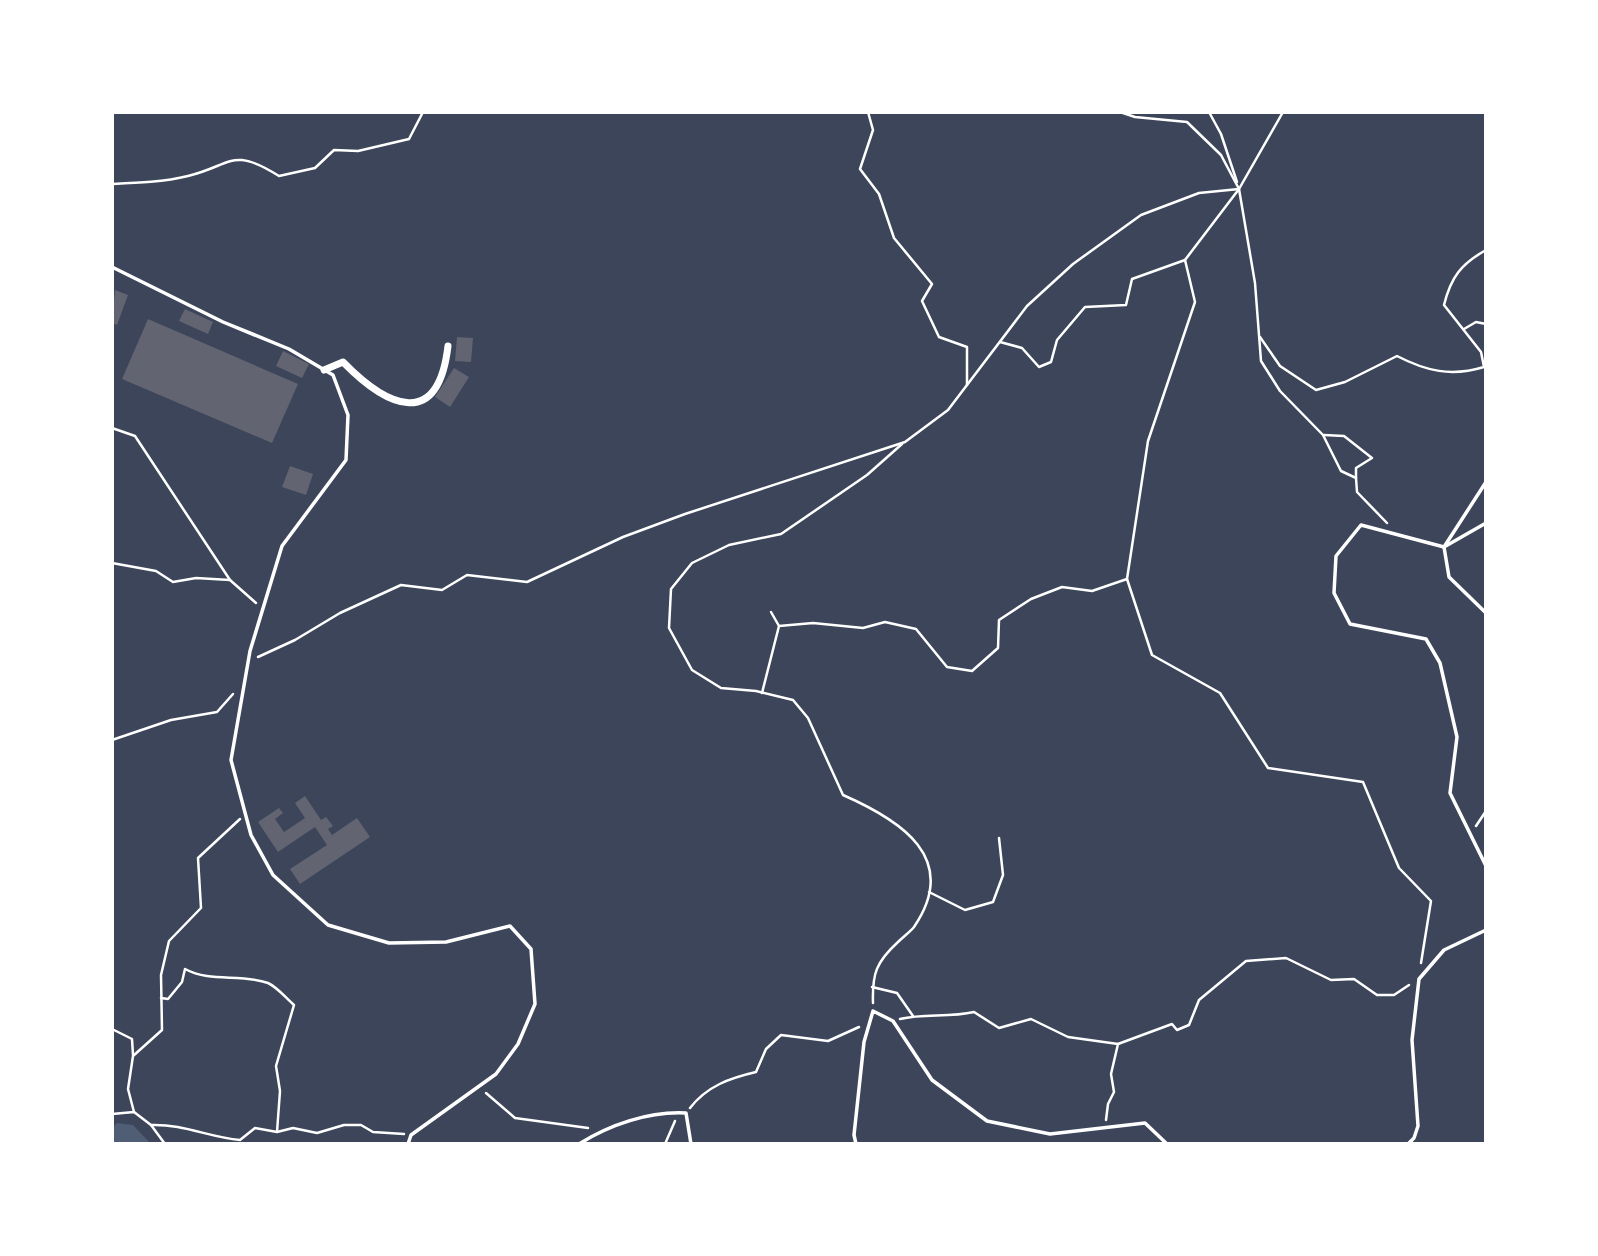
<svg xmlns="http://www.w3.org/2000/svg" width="1598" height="1256" viewBox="0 0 1598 1256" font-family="'Titillium Web',sans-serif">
	<rect width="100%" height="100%" fill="#2d3142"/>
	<!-- green -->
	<rect fill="#3c4559" x="112" y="112" width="1374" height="1032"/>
	<!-- water -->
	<path fill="#4f5d75" d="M117,1123L133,1125L151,1144H112V1128Z"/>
	<!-- building -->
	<g fill="#626471">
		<path d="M115,290L128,295L117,325L112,323Z"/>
		<path d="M185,309L213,322L208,334L179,321Z"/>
		<path d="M148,319L298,384L272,443L122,379Z"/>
		<path d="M457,337L473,338L471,362L455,361Z"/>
		<path d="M283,351L309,364L302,378L276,366Z"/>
		<path d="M454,368L469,377L450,407L435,397Z"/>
		<path d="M290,466L313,474L306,495L282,487Z"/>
		<path d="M305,796L321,820L326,817L333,826L328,829L332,835L357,818L370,837L300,884L290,869L327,845L315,827L278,852L258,822L279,808L283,813L275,819L284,832L305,818L295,803Z"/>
	</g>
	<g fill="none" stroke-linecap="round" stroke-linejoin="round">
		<!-- path -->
		<g stroke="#fff" stroke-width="2.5">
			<path d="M868,112L873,130L860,169L879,194L894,238L932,284L922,301L939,337L967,347V385"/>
			<path d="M1120,112L1135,117L1187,122L1221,155L1239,189L1255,283L1261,361L1280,391L1323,435L1341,471L1356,478L1357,492L1387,523"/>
			<path d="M1209,112L1221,134L1237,182"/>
			<path d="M1283,112L1239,189L1185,260L1195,302L1148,441L1127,579L1152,655L1220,693L1268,768L1363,782L1399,868L1431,901L1421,963"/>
			<path d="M112,184C137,183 164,182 188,176C233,165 231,146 279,176L315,168L334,150L358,151L409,139L423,112"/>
			<path d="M1464,329L1476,322L1486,324"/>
			<path d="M1260,337L1280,366L1316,390L1345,382L1397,356C1426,371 1451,377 1484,367L1481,352L1444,305C1451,277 1461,264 1486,250"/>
			<path d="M1000,342L1022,348L1039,367L1051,362L1057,340L1085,307L1126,305L1132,279L1185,260"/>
			<path d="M112,428L135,436L230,580"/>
			<path d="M1324,435L1344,436L1372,458L1356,468V478"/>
			<path d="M112,563L156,571L173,582L196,578L230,580L256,603"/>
			<path d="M771,612L779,626"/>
			<path d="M258,657L295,640L340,613L401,585L442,590L467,575L527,582L623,537L685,514L905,442L948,410L1027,306L1073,264L1141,215L1199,193L1239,189"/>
			<path d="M762,693L779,626L813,623L863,628L885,622L916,629L947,667L972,671L998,648L999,620L1031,599L1062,587L1092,591L1127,579"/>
			<path d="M112,740L171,720L217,712L233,694"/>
			<path d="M1476,826L1486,811"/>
			<path d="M929,892L965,910L993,902L1003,875L999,838"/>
			<path d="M872,987L897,993L913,1016"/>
			<path d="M161,998L168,999L182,982L185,969C211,983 240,973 268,983C277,987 286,998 294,1005L276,1066L280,1091L277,1132"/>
			<path d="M873,1003C872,974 876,962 898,942C903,937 910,932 914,927C961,858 900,820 843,795L808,718L793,700L756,691L721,688L692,670L669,628L671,589L692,563L729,545L781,534L867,475L902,444"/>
			<path d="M900,1019C925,1013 948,1018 974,1012L999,1028L1031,1019L1068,1037L1118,1044"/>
			<path d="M112,1029L132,1039L133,1055"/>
			<path d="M486,1093L515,1118L588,1128"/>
			<path d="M690,1108C707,1086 730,1078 756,1072L766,1049L781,1035L828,1041L859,1027"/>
			<path d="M134,1112L128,1089L133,1056L162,1030L161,975L169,941L201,908L198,858L240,819"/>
			<path d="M112,1114L134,1112L151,1125L165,1144"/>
			<path d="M1106,1120L1108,1104L1114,1092L1111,1074L1118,1044L1172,1024L1177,1030L1189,1025L1199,1000L1246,961L1286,958L1331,980L1354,979L1377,995H1394L1409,985"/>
			<path d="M151,1125C184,1124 208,1137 240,1140L255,1128L277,1132L293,1128L317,1133L344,1125H361L373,1132L404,1134"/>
			<path d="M665,1144L675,1121"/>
		</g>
		<!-- service -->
		<g stroke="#fff" stroke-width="3.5">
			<path d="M112,267L223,322L289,349L333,375L348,415L346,460L282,546L250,651L231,760L251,835L273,875L328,925L389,943L446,942L510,926L531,949L535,1004L518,1044L496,1074L411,1135L408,1144"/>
			<path d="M1486,482L1444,547L1361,525L1336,556L1334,593L1350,624L1426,639L1440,663L1457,737L1450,793L1486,866"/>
			<path d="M1486,523L1444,547L1449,577L1486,613"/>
			<path d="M579,1144C609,1125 649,1111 686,1113L691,1144"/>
			<path d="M856,1144L854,1135L864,1042L873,1011L893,1021L932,1080L987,1121L1050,1134L1145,1123L1167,1144"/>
			<path d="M1408,1144L1414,1138L1418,1126L1412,1040L1419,979L1444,950L1486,930"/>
		</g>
		<!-- minor -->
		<path stroke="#fff" stroke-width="7" d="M324,370L343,362C388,408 438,430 448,346"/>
	</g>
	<!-- border -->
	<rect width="1598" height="1256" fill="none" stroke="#ffffff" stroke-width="228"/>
</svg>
